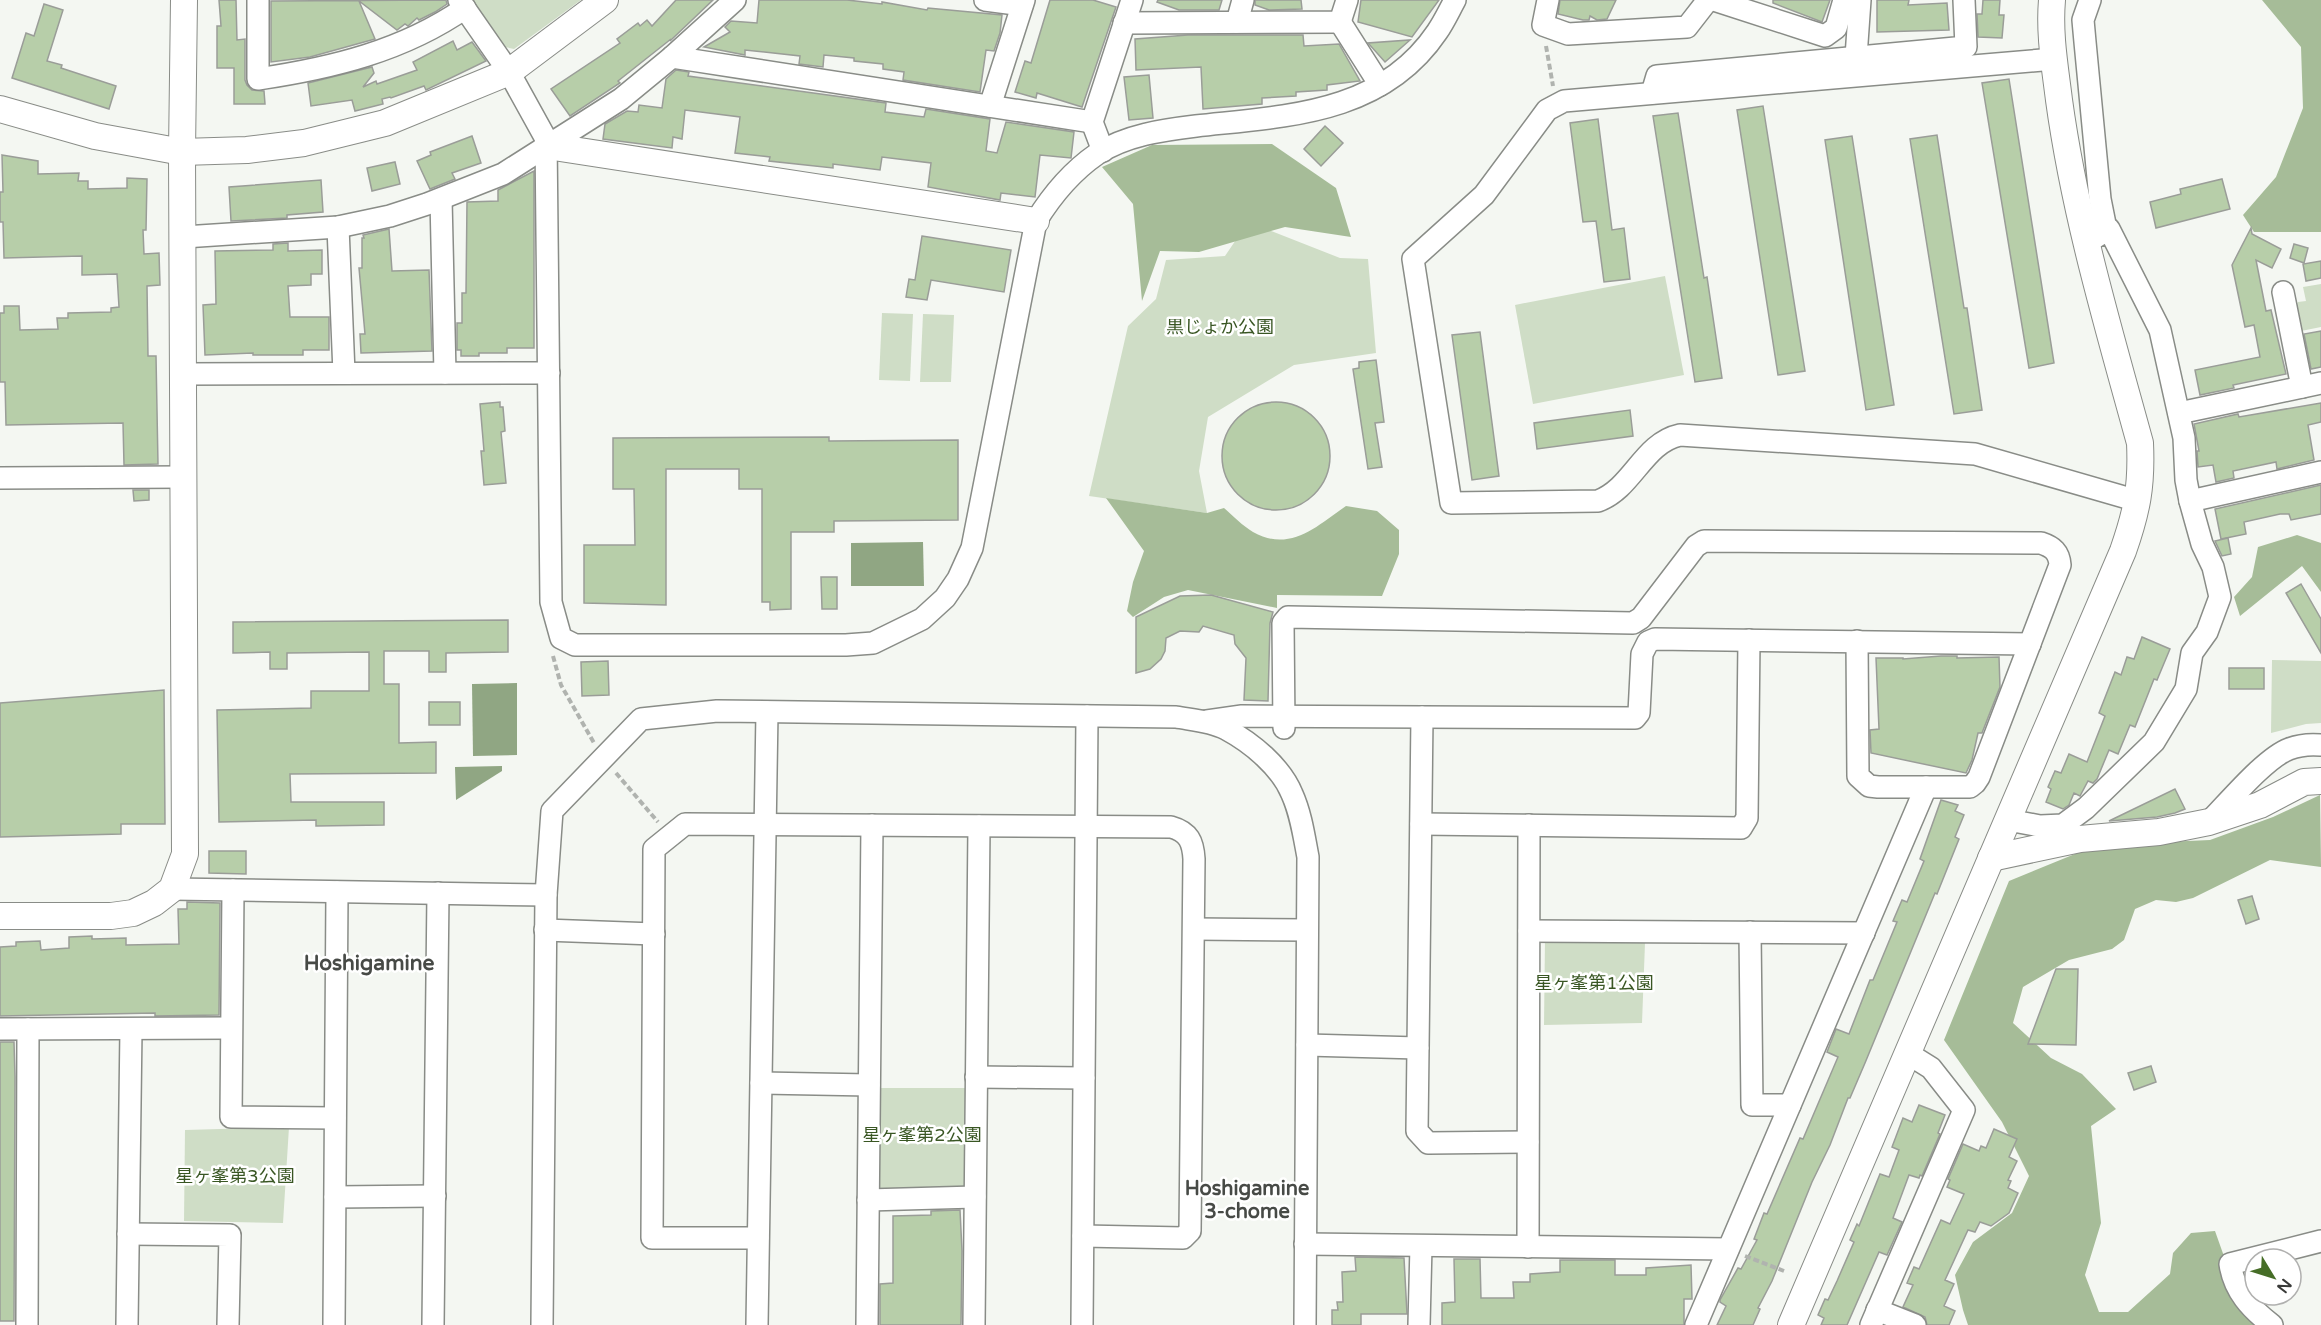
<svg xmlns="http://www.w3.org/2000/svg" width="2321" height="1325" viewBox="0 0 2321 1325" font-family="'Varela Round','Noto Sans JP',sans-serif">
	<rect width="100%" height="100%" fill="#f4f7f2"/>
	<!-- green -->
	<g fill="#cfddc6">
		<path d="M471,0H581L514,49L505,47Z"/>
		<path d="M1248,222L1340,258L1368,259L1376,353L1294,365L1208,417L1199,471L1207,513L1089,496L1128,326L1156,299L1166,260L1225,256Z"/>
		<path d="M1665,276L1684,375L1533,404L1515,305Z"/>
		<path d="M2321,284V327L2296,332L2292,314L2298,302L2306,301L2303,287Z"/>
		<path d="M882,313L913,314L910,381L879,380Z"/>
		<path d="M923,314L954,315L951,382H920Z"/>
		<path d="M2272,660L2321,661V723L2306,724L2271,733Z"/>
		<path d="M1545,940L1645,943L1642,1023L1544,1025Z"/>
		<path d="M878,1088H968L967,1182L961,1190L884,1193L876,1188Z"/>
		<path d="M289,1127L283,1223L184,1221L185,1130Z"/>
	</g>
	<!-- forest -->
	<g fill="#a6bc98">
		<path d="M2262,0H2321V232H2254L2243,215L2276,177L2303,108L2301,47Z"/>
		<path d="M1272,144L1336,188L1351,237L1285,227L1199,252L1160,251L1142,301L1133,204L1102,167L1152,145Z"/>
		<path d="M1106,498L1207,513L1224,508C1233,516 1243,526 1253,532C1290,553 1317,526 1346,506L1377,511L1399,530V554L1382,596L1277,595V608L1188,590L1164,597L1133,617L1127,611L1133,582L1144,551Z"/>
		<path d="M2297,535L2321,543V592L2302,566L2240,616L2234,597L2252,577L2258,547Z"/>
		<path d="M2320,795L2321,867L2270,860L2193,898L2176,902L2156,900L2135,909L2124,940L2112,949L2069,960L2023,987L2013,1023L2051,1058L2082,1074L2116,1109L2091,1126L2101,1223L2085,1275L2099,1312H2128L2170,1274L2173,1253L2191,1233L2215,1231L2226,1262L2258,1325H1968L1963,1310L1955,1275L1973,1242L2012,1213L2029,1176L2002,1122L1944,1040L2009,881L2097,845L2210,840L2273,817Z"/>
	</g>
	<!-- water -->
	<g fill="#90a683">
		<path d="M923,542L924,586H851V543Z"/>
		<path d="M517,683V755L473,756L472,684Z"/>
		<path d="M502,766V771L456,800L455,767Z"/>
	</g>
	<!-- building -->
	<g fill="#b7cea9" stroke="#9a9d98" stroke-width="1.5">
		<path d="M219,0H236L237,40L245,39V80L247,85L252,90L264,91L265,104H234V68H217V26H221Z"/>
		<path d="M446,0L447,4L435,12L419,20L417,18L408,26L405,24L397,30L359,1L375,39L310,57L271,62V1Z"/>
		<path d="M676,0H713L670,41L671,39L618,81L620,83L570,116L551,89L620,43L617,39L638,23L640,26L647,20L652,26Z"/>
		<path d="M759,0H847L882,4V2L927,10L928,8L1002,15L1000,33L994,51L986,50L980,92L903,80L904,72L883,69V64L854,61V58L824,55L823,67L799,64L800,56L745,50V55L704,47L730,32L725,27L731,21L757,23Z"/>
		<path d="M1050,0H1093L1116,7L1082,107L1037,93L1036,98L1015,92L1025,61L1031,63Z"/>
		<path d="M1158,0H1222L1219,10H1179L1157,2Z"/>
		<path d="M1255,0H1301L1302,9L1269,10L1255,5Z"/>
		<path d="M1361,0H1439L1412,37L1358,22Z"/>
		<path d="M1560,0H1616L1607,19L1597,20L1590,16L1589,20H1583L1558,14Z"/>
		<path d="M1773,0H1830L1822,22L1773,3Z"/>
		<path d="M1877,0H1909L1908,5L1947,3L1949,30L1877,32Z"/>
		<path d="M1983,0H2000L1999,15H2004L2002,38L1978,37L1977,14H1982Z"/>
		<path d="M44,4L63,10L47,61L62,65L61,68L116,86L109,109L12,78L26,33L34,36Z"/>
		<path d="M1188,35H1303L1304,46L1339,44L1360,81L1327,85V90L1296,92V96L1262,98V104L1203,109L1201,67L1136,70L1135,39Z"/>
		<path d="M1410,40L1385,62L1368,43Z"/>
		<path d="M453,41L457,50L472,42L486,61L426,90L424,86L391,98L390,97L382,99L383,104L355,111L352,100L311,106L308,83L372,67L374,73L363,87L376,81L377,84L417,70L413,62Z"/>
		<path d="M676,70L689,72L688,76L886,103L885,112L924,117L926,109L990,119L986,151L997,153L1006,122L1074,132L1071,158L1040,155L1035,197L1001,193L1000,200L928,187L931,163L882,157L880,170L833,164V168L769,161L770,157L735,153L740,117L685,110L682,139L673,137L672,148L603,139L605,124L627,111L638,112L639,105L662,108L666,79Z"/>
		<path d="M1149,75L1153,118L1129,120L1124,77Z"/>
		<path d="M2009,79L2054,363L2029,368L1982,83Z"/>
		<path d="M1763,106L1805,371L1778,375L1737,110Z"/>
		<path d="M1678,113L1704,278L1707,277L1722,378L1695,382L1653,116Z"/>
		<path d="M1598,119L1612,230L1624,228L1630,279L1604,282L1596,221L1583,222L1570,123Z"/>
		<path d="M1325,126L1343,143L1321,166L1304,149Z"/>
		<path d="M1937,135L1964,308H1967L1982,410L1954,414L1910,139Z"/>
		<path d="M472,136L481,163L452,173L455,179L430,189L417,161L431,155L430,152Z"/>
		<path d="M1852,136L1894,405L1866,410L1825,140Z"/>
		<path d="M2,155L38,161V174L79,173L78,181H88V189L127,188V178L147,179L146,230H143L144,254L159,253L160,285L147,286L148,356H156L158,464L124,465L123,423L6,425L5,382H0V313H4V306H19L20,330L58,329L57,318H68V313L111,312V308L119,307L117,274L82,275V256L4,258L3,222H0V192H3Z"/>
		<path d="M395,162L400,184L372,191L367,168Z"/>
		<path d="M534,171V348H507V353H479V356H461V350H457V323H462V293H466L467,202L498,201V190Z"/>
		<path d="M2222,179L2230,209L2156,228L2150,202L2181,194L2180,189Z"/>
		<path d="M321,180L323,212L287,215V218L231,221L229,187Z"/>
		<path d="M2251,228L2252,234L2281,249L2272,268L2256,260L2266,311L2271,310L2286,374L2233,385L2234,388L2200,395L2195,370L2260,357L2254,325L2245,327L2232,265Z"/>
		<path d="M389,229L392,271L429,270L432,351L361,353L360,334H365L359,268H362V238H364L363,235Z"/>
		<path d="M922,236L1011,250L1004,292L931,280L927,300L906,297L909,279L915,280Z"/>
		<path d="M288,243V251L322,250V274H311V285L288,286L290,317H329V350H303V355H253V353L205,355L203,305L216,304L215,251L273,250V244Z"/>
		<path d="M2294,244L2308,248L2304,263L2290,258Z"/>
		<path d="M2321,261V278L2306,281L2303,264Z"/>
		<path d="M2321,331V367L2311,369L2304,334Z"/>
		<path d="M1480,332L1499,476L1472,480L1452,335Z"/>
		<path d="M1376,360L1384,422L1375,423L1382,467L1368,469L1353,369L1359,368V362Z"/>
		<path d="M500,402V407H503L505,431L501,432L506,483L484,485L481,451H484L480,404Z"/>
		<circle cx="1276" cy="456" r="54"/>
		<path d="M2321,403V422L2308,425L2314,460L2277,469L2276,462L2233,471L2234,478L2216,482L2213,465L2198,467L2197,451H2199L2194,424L2238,414L2239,417Z"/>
		<path d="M1630,410L1633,436L1537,449L1534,423Z"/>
		<path d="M829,437V441L958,440V520L834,521V532H791V609L770,610V602H762V489H739V469H666V605L584,603V545H635L634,489H613V438Z"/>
		<path d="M2321,485V514L2291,520L2289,514H2280L2244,522L2246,534L2221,539L2215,509Z"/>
		<path d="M133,490H149V500L134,501Z"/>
		<path d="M2228,538L2231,554L2222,556L2215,541Z"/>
		<path d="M821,577H837V609H822Z"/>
		<path d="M2301,584L2321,619V653L2286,593Z"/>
		<path d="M1211,595L1273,612L1270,623L1268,701L1244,700L1246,658L1235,644L1234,635L1203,626L1199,632L1180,631L1166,638L1165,651L1161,659L1150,669L1136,673V617L1180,596Z"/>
		<path d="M508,620V652L446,653V672H429V651H384V684H399V743L436,742V773L290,774L291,802H384V825L316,826V820L219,822L217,710L311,708V691H369V652L287,653V669H270V652L233,653V622Z"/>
		<path d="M2142,637L2170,649L2157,680L2154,679L2135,727L2130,725L2118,754L2109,750L2097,779L2093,783L2088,781L2080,796L2074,793L2069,805L2063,809L2046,802L2051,789L2048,787L2055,771L2061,773L2069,754L2087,762L2105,716L2099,713L2115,672L2121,675L2127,657L2134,659Z"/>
		<path d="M1941,656H1957V658L1999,657L2000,687L1982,733H1978L1972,760L1966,773L1871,753L1870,730L1879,729L1876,658H1903V659Z"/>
		<path d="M608,661L609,695L582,696L581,662Z"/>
		<rect x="2229" y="668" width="35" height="21"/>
		<path d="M164,690L165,824H121V834L0,837V703Z"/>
		<rect x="429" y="702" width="31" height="23"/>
		<path d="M2175,789L2185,809L2175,813L2157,817L2109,821Z"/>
		<path d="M1941,800L1958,805L1955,811L1964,815L1955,837L1959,839L1937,894L1935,893L1865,1063L1850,1098H1848L1830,1145L1812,1182L1772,1281L1758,1308L1760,1309L1753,1325H1717L1726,1306L1720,1302V1300L1738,1268L1741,1269L1757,1240L1754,1239L1764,1213L1767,1214L1800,1138L1803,1139L1838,1057L1827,1052L1836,1029L1849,1034L1870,980H1873L1897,922L1893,921L1902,900L1907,902L1924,861L1920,859Z"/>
		<path d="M209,851H246V874L209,873Z"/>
		<path d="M2252,896L2259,919L2246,924L2238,900Z"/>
		<path d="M187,902L220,903L219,1015L155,1016V1013L0,1016V947L16,946V942L40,941L41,950L69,948V937L92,936V939L126,938V945L179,944L178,909H187Z"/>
		<path d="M2056,969H2078L2076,1045L2028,1044Z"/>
		<path d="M0,1042H14L15,1077L14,1321H0Z"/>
		<path d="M2151,1066L2156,1082L2134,1090L2128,1073Z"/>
		<path d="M1919,1105L1945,1115L1938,1133L1940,1134L1922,1176L1920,1175L1919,1178L1909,1175L1893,1218L1902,1222L1887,1255L1879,1252L1847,1325H1821L1824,1318L1818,1315L1825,1299L1828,1300L1837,1281L1854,1242L1850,1240L1857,1224L1859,1226L1880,1174L1889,1177L1899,1150L1892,1147L1903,1118L1912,1122Z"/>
		<path d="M1994,1129L2017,1139L2009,1157L2017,1161L2008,1180L2011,1181L2008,1188L2018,1193L2009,1213L1991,1226L1980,1222L1975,1232L1968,1230L1945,1280L1954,1284L1944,1306L1955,1311L1949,1325H1927L1925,1317L1903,1307L1913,1285L1907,1283L1914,1267L1919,1269L1941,1220L1950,1224L1964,1194L1947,1187L1950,1180L1948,1179L1963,1144L1979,1151L1981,1146L1986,1148Z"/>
		<path d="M960,1210L962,1251L961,1325H880V1284L893,1283V1216L931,1215V1211Z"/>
		<path d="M1355,1257L1404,1258L1407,1314H1361V1325H1332V1310H1338L1337,1302H1343L1342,1272L1356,1271Z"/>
		<path d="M1454,1259H1480L1481,1298H1514L1513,1282H1530V1274L1560,1272V1260H1615V1275H1646V1268L1691,1265L1692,1299H1684V1325H1442V1303L1455,1302Z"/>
	</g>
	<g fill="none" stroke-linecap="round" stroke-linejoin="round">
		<defs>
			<g id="minor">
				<path d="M258,0V79C332,68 403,51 465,8"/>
				<path d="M459,0L509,72L546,139L551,602L561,638L575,645H846L873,643L922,619L945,598L958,579L972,548L1036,221C1052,195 1071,172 1097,154C1126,135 1163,130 1196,126C1285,116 1381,115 1437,32C1444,22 1449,11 1455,0"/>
				<path d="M985,0L1022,5"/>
				<path d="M1548,0L1543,25L1568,34L1687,27L1708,0"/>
				<path d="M1714,0L1825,36L1836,28L1844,0"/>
				<path d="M2090,0L2083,20L2085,42L2100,199L2105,224L2090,238"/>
				<path d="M1237,22L1243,0"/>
				<path d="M1340,22L1380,85"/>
				<path d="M1124,23L1340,22L1347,0"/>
				<path d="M672,57L1092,122"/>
				<path d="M1856,57L1860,0"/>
				<path d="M2054,59L1564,101L1547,110L1484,195L1413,259L1451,503L1598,501C1633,488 1643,443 1680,435L1975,454L2138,501"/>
				<path d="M1652,93L1657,76L1966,47L1964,0"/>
				<path d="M990,106L1024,0"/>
				<path d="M1103,151L1092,122L1132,0"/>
				<path d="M441,199L445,373"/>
				<path d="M338,227L344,373"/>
				<path d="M184,237L338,227L390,216L427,204L503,174L621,99L672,57L735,0"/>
				<path d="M2283,292L2302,387"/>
				<path d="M184,374L549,373"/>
				<path d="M2179,413L2321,383"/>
				<path d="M0,478L184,477"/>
				<path d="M2190,501L2321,472"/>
				<path d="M1422,717L1417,1131L1428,1143L1528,1142"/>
				<path d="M1207,721L1242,716L1635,718L1639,713L1642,654L1648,642L1655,639L2030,644"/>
				<path d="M1284,728L1283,623L1288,617L1633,623L1641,618L1696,546L1704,541L2041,543C2053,547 2059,552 2060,565L1979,777L1975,783L1970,787H1878L1869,786L1858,776L1857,641"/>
				<path d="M2008,820L2040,826L2063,825L2086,808L2154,742L2186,689L2192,653L2207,632L2220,597L2213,567L2202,544L2190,501L2186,480L2184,438L2160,330L2109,229L2086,243"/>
				<path d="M2209,822C2228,803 2265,758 2289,749C2299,745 2310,744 2321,745"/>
				<path d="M1421,824L1741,828L1747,818L1749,640"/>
				<path d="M172,889L546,895"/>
				<path d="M233,890L231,1117L335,1118"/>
				<path d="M1194,929L1307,930"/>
				<path d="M545,930L654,934"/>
				<path d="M1529,931L1864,933"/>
				<path d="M1750,932L1752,1105H1790"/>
				<path d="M0,1029L231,1028"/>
				<path d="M1307,1045L1418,1048"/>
				<path d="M976,1077L1084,1078"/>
				<path d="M761,1083L869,1085"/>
				<path d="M335,1197L435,1196"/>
				<path d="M868,1200L975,1197"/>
				<path d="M128,1234L230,1235L228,1325"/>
				<path d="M758,1238H652L654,849L685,824L1171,827C1189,832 1193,842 1194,859L1190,1231L1183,1238L1083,1236"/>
				<path d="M1305,1244L1728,1249"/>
				<path d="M1528,1247L1529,825"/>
				<path d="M1877,1310L1915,1325"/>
				<path d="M27,1325L28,1029"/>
				<path d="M127,1325L131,1029"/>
				<path d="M334,1325L337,892"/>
				<path d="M433,1325L438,893"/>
				<path d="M542,1325L546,895L552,811L641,719L717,711L1176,717C1193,720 1211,721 1226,729C1252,743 1281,767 1292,794C1301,814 1304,836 1308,857L1305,1325"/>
				<path d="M757,1325L767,712"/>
				<path d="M867,1325L872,825"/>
				<path d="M974,1325L979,826"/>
				<path d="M1082,1325L1087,716"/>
				<path d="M1419,1325L1421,1246"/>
				<path d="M1696,1325L1926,787"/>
				<path d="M1871,1325L1964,1110L1931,1068L1907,1053"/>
				<path d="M2272,1325C2251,1309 2234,1291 2230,1264L2321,1241"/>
			</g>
			<g id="tertiary">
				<path d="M0,109L95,136L182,152L247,150L304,143L385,123L509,72L605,0"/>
				<path d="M547,146L1036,221"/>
				<path d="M1991,858L2080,839L2159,832L2209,822L2260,805L2304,782L2321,781"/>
				<path d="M0,916H111L133,913L154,903L172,889L185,854L182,152L184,0"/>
				<path d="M1791,1325L2123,551C2137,511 2142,486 2140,443C2109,330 2075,217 2059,100C2055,67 2049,34 2052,0"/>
			</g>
		</defs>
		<!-- minor casing -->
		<use href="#minor" stroke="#898c87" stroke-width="24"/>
		<!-- tertiary casing -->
		<use href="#tertiary" stroke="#898c87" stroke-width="28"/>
		<!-- path -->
		<g stroke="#b0b3af" stroke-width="4" stroke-dasharray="6 3" stroke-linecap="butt">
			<path d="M1546,46L1553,86"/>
			<path d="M553,656L561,685L594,743"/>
			<path d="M616,773L658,822"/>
			<path d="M1745,1256L1784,1271"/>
		</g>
		<!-- minor -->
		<use href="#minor" stroke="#fff" stroke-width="21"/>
		<!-- tertiary -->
		<use href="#tertiary" stroke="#fff" stroke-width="26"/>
	</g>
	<g text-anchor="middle" stroke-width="5" stroke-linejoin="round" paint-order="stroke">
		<!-- park labels -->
		<g font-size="18" fill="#395623" stroke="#fff">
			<text x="1220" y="333">黒じょか公園</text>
			<text x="1594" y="989">星ヶ峯第1公園</text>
			<text x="922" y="1141">星ヶ峯第2公園</text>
			<text x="235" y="1182">星ヶ峯第3公園</text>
		</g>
		<!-- neighbourhood labels -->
		<g font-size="20" font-weight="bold" fill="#474a46" stroke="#fff">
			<text x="1247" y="1195">Hoshigamine<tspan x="1247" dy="23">3-chome</tspan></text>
		</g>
		<!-- quarter labels -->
		<g font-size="21" font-weight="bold" fill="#474a46" stroke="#fff">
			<text x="369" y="970">Hoshigamine</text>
		</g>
	</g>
	<!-- north arrow -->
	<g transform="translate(2273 1277) rotate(128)"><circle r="28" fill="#ffffff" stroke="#b0b0af" stroke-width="1.5"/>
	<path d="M0-4.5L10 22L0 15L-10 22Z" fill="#466d27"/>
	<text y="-9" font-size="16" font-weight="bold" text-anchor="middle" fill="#393a38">N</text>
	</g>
</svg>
